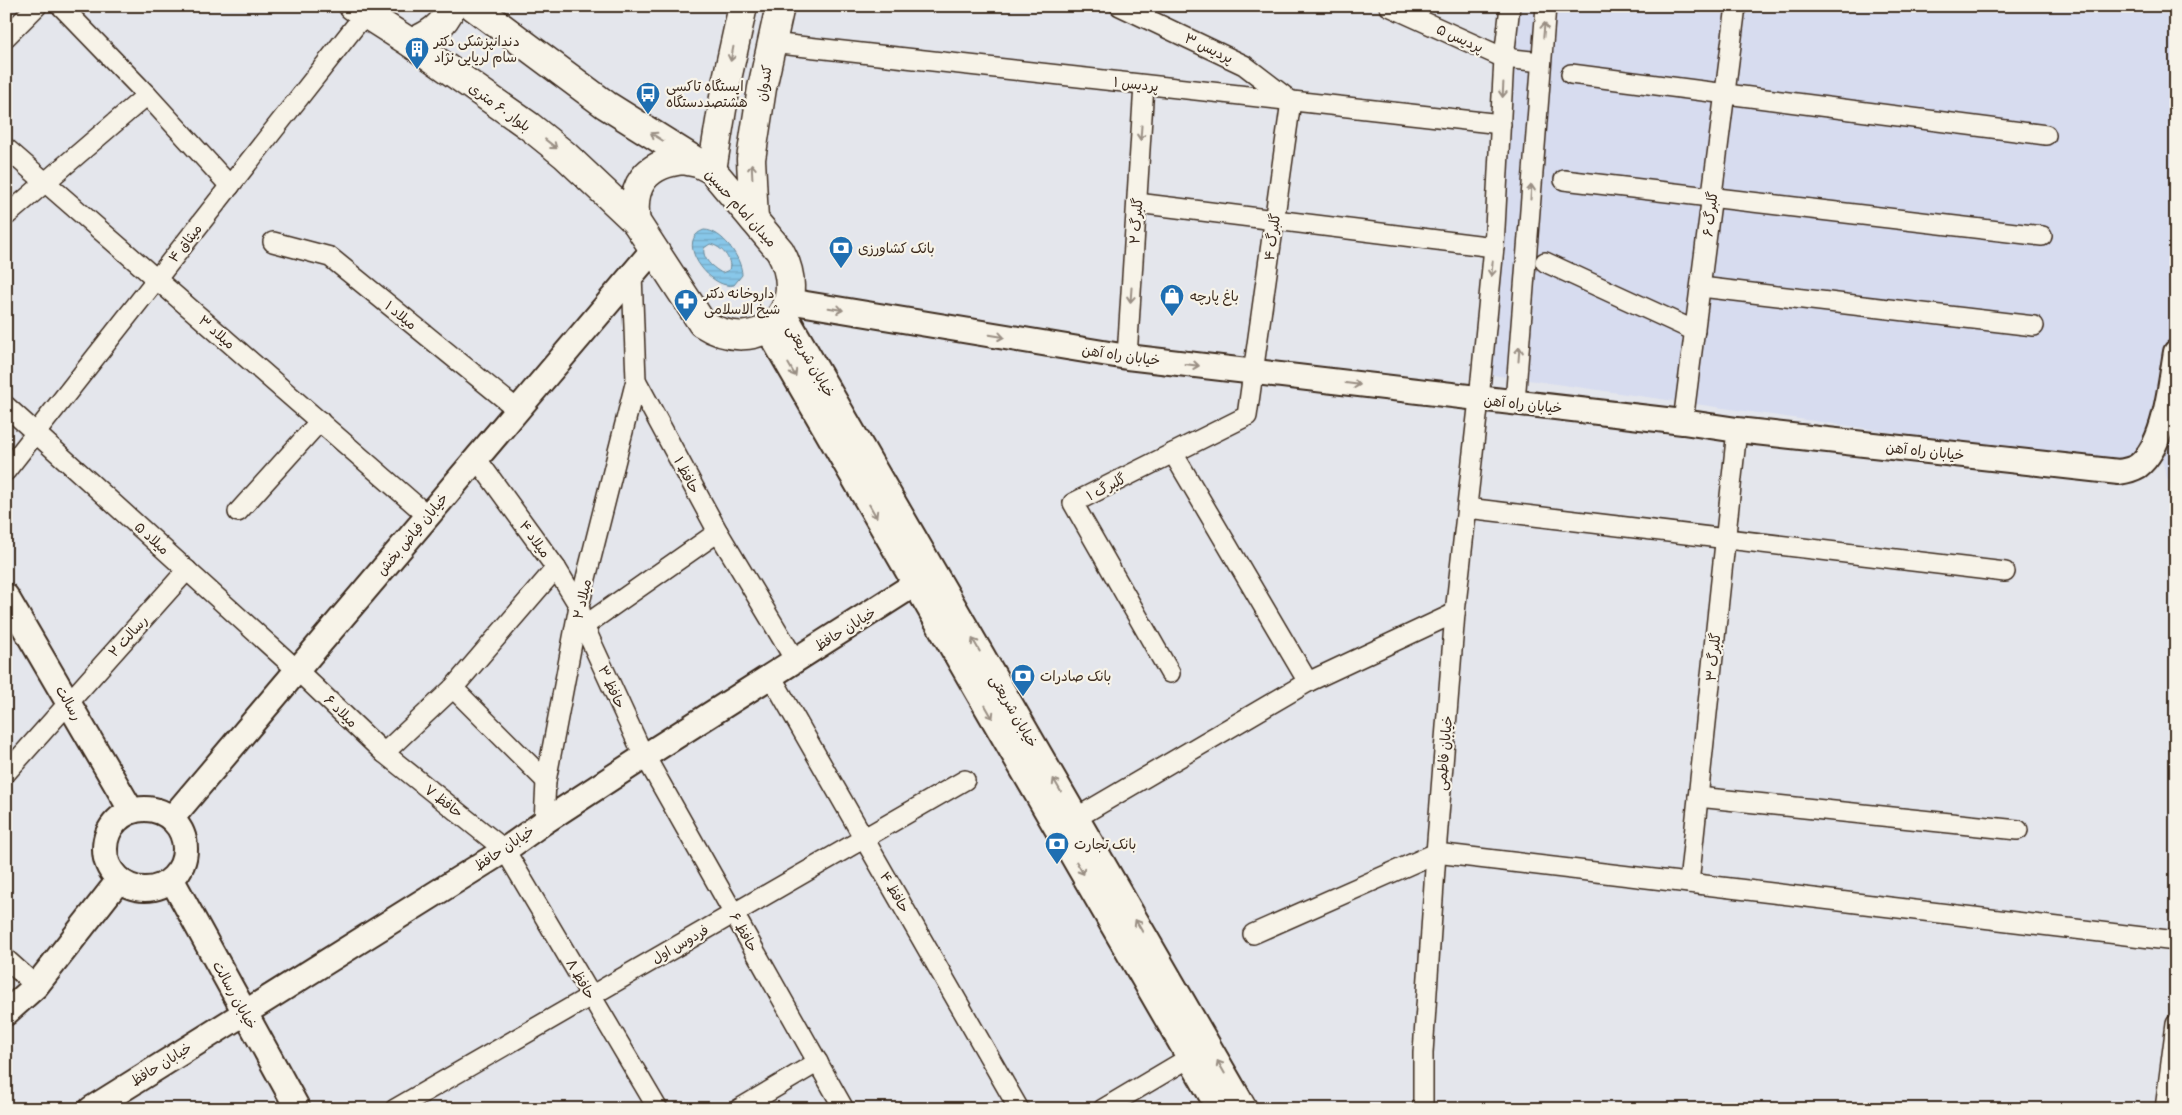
<svg xmlns="http://www.w3.org/2000/svg" width="2182" height="1115" viewBox="0 0 2182 1115" font-family="Delius,'Playpen Sans Arabic',sans-serif">
	<defs>
		<pattern id="water-rules" width="6" height="5" patternUnits="userSpaceOnUse" patternTransform="scale(1.25)"><rect width="6" height="5" fill="#88c7e9"/><path d="M0 2.5h6" fill="none" stroke="#76abc7"/></pattern>
	</defs>
	<rect width="100%" height="100%" fill="#e4e6ec"/>
	<filter id="ink" filterUnits="userSpaceOnUse"><feTurbulence type="fractalNoise" baseFrequency=".02" numOctaves="2"/><feDisplacementMap in="SourceGraphic" scale="10" xChannelSelector="R" yChannelSelector="G"/><feConvolveMatrix kernelMatrix="1 2 1 2 8 2 1 2 1" color-interpolation-filters="sRGB"/></filter>
	<g filter="url(#ink)">
		<!-- built -->
		<path fill="#d7dcef" d="M1515,6H2176V507L2154,434L2133,458L2113,464L1472,372Z"/>
		<!-- water -->
		<path fill="url(#water-rules)" stroke="#698898" fill-rule="evenodd" d="M704,230C722,230 742,258 742,275L734,285C711,291 673,240 704,230ZM710,244C721,246 733,259 729,270L722,273C713,268 702,259 704,248Z"/>
		<g fill="none" stroke-linecap="round" stroke-linejoin="round">
			<defs>
				<g id="minor">
					<path d="M61,6L147,95L230,186"/>
					<path d="M1120,6L1244,65L1291,101L1247,416L1073,503L1170,673"/>
					<path d="M1389,6L1504,58L1541,62"/>
					<path d="M6,37L37,6"/>
					<path d="M771,43L1501,124"/>
					<path d="M1571,74L2046,135"/>
					<path d="M6,148L428,516"/>
					<path d="M1564,180L2042,236"/>
					<path d="M1137,203L1494,247"/>
					<path d="M6,216L147,95"/>
					<path d="M273,242L330,257L518,410"/>
					<path d="M1545,262L1695,331"/>
					<path d="M632,274L636,380L718,532L795,660"/>
					<path d="M1701,287L2034,326"/>
					<path d="M1127,357L1144,85"/>
					<path d="M1515,402L1546,6"/>
					<path d="M6,406L297,670L384,753L505,850L658,1109"/>
					<path d="M1683,422L1736,6"/>
					<path d="M1173,453L1308,682"/>
					<path d="M476,458L556,568L579,606L584,626L640,748"/>
					<path d="M6,471L364,15"/>
					<path d="M1467,508L2005,572"/>
					<path d="M238,512L320,421"/>
					<path d="M584,626L718,532"/>
					<path d="M771,676L1019,1109"/>
					<path d="M453,688L546,781"/>
					<path d="M384,753L453,688L556,568"/>
					<path d="M645,756L844,1109"/>
					<path d="M6,773L187,570"/>
					<path d="M1698,797L2018,830"/>
					<path d="M1076,818L1308,682L1455,613"/>
					<path d="M544,822L546,781L579,606L636,380"/>
					<path d="M1689,883L1737,430"/>
					<path d="M1253,934L1436,853L2176,941"/>
					<path d="M6,959L36,986"/>
					<path d="M395,1109L965,780"/>
					<path d="M739,1109L818,1062"/>
					<path d="M1103,1109L1189,1058"/>
					<path d="M1423,1109V1053L1436,853L1455,613L1479,399L1494,247L1504,58L1510,6"/>
					<path d="M2165,1109L2176,1024"/>
				</g>
				<g id="tertiary">
					<path d="M788,301L1127,357L1683,422L1737,430L2119,472C2125,471 2133,469 2138,466C2166,444 2170,385 2176,352"/>
					<path d="M784,313L1245,1109"/>
					<path d="M767,328L1219,1109"/>
					<path d="M6,596L131,810"/>
					<circle cx="145" cy="849" r="40"/>
					<path d="M172,818L653,250"/>
					<path d="M172,880L298,1109"/>
					<path d="M6,1013L36,986L119,880"/>
					<path d="M91,1109L505,850L544,822L645,756L915,584"/>
				</g>
				<g id="secondary">
					<path d="M353,6L411,43L529,126L565,155L636,222"/>
					<path d="M473,6L606,105L697,162"/>
					<path d="M411,43C431,34 443,27 452,6"/>
					<path d="M683,160L698,163L712,170L780,251C813,311 758,359 702,323L636,222C630,185 646,164 683,160Z"/>
					<path d="M712,170L727,79L743,6"/>
					<path d="M754,220L751,159L762,88L780,6"/>
				</g>
			</defs>
			<!-- minor casing -->
			<use href="#minor" stroke="#3b2a1e" stroke-width="22"/>
			<!-- tertiary casing -->
			<use href="#tertiary" stroke="#3b2a1e" stroke-width="28"/>
			<!-- secondary casing -->
			<use href="#secondary" stroke="#3b2a1e" stroke-width="31"/>
			<!-- minor -->
			<use href="#minor" stroke="#f7f3e8" stroke-width="19"/>
			<!-- tertiary -->
			<use href="#tertiary" stroke="#f7f3e8" stroke-width="24"/>
			<!-- secondary -->
			<use href="#secondary" stroke="#f7f3e8" stroke-width="28"/>
		</g>
		<!-- one-way arrows -->
		<defs><path id="oneway-shaft" d="M-6 0H5M1.5-3L5.5 0L1.5 3" fill="none" stroke-width="1.6" stroke-linecap="round" stroke-linejoin="round" transform="scale(1.25)"/></defs>
		<g stroke="#998e83">
			<use href="#oneway-shaft" transform="translate(1544 30) rotate(-85)"/>
			<use href="#oneway-shaft" transform="translate(732 54) rotate(101)"/>
			<use href="#oneway-shaft" transform="translate(1503 90) rotate(93)"/>
			<use href="#oneway-shaft" transform="translate(1141 133) rotate(94)"/>
			<use href="#oneway-shaft" transform="translate(657 137) rotate(-148)"/>
			<use href="#oneway-shaft" transform="translate(551 144) rotate(38)"/>
			<use href="#oneway-shaft" transform="translate(752 171) rotate(-93)"/>
			<use href="#oneway-shaft" transform="translate(1531 192) rotate(-86)"/>
			<use href="#oneway-shaft" transform="translate(1492 269) rotate(95)"/>
			<use href="#oneway-shaft" transform="translate(1131 295) rotate(94)"/>
			<use href="#oneway-shaft" transform="translate(836 309) rotate(9)"/>
			<use href="#oneway-shaft" transform="translate(997 336) rotate(9)"/>
			<use href="#oneway-shaft" transform="translate(1519 354) rotate(-86)"/>
			<use href="#oneway-shaft" transform="translate(1192 365) rotate(7)"/>
			<use href="#oneway-shaft" transform="translate(792 370) rotate(60)"/>
			<use href="#oneway-shaft" transform="translate(1353 384) rotate(7)"/>
			<use href="#oneway-shaft" transform="translate(873 511) rotate(60)"/>
			<use href="#oneway-shaft" transform="translate(976 645) rotate(-120)"/>
			<use href="#oneway-shaft" transform="translate(989 712) rotate(60)"/>
			<use href="#oneway-shaft" transform="translate(1057 785) rotate(-120)"/>
			<use href="#oneway-shaft" transform="translate(1080 868) rotate(60)"/>
			<use href="#oneway-shaft" transform="translate(1139 926) rotate(-120)"/>
			<use href="#oneway-shaft" transform="translate(1221 1067) rotate(-120)"/>
		</g>
	</g>
	<!-- icons -->
	<defs>
		<symbol id="building-pin" viewBox="-11 -11 22 30"><path d="M0 17L-7.5 6A9.5 9.5 0 1 1 7.5 6Z" fill="#1f6fb2" stroke="#f7f3e8"/><path d="M-4-6H4V6H1V3H-1V6H-4ZM-2.5-4.3h1.7v1.8h-1.7ZM.8-4.3h1.7v1.8H.8ZM-2.5-1h1.7V.8h-1.7ZM.8-1h1.7V.8H.8Z" fill="#fff"/></symbol>
		<symbol id="bus-pin" viewBox="-11 -11 22 30"><path d="M0 17L-7.5 6A9.5 9.5 0 1 1 7.5 6Z" fill="#1f6fb2" stroke="#f7f3e8"/><path d="M-5-6H5V4H4V6H2V4H-2V6H-4V4H-5ZM-3.5-4V0h7V-4ZM-3.5 1.2v1.5H-2V1.2ZM2 1.2v1.5H3.5V1.2Z" fill="#fff"/></symbol>
		<symbol id="bank-pin" viewBox="-11 -11 22 30"><path d="M0 17L-7.5 6A9.5 9.5 0 1 1 7.5 6Z" fill="#1f6fb2" stroke="#f7f3e8"/><path d="M-6-4H6V4H-6ZM0-2.3a2.3 2.3 0 1 0 0 4.6a2.3 2.3 0 1 0 0-4.6Z" fill="#fff"/></symbol>
		<symbol id="shop-pin" viewBox="-11 -11 22 30"><path d="M0 17L-7.5 6A9.5 9.5 0 1 1 7.5 6Z" fill="#1f6fb2" stroke="#f7f3e8"/><path d="M-5-2.5h2.3a2.7 3.5 0 0 1 5.4 0H5L5.5 6h-11ZM-1.5-2.5h3a1.5 2.3 0 0 0-3 0Z" fill="#fff"/></symbol>
		<symbol id="pharmacy-pin" viewBox="-11 -11 22 30"><path d="M0 17L-7.5 6A9.5 9.5 0 1 1 7.5 6Z" fill="#1f6fb2" stroke="#f7f3e8"/><path d="M-2-6h4v4h4v4h-4v4h-4v-4h-4v-4h4Z" fill="#fff"/></symbol>
	</defs>
	<g fill-rule="evenodd">
		<use href="#building-pin" x="403" y="35" width="28" height="38"/>
		<use href="#bus-pin" x="634" y="80" width="28" height="38"/>
		<use href="#bank-pin" x="827" y="234" width="28" height="38"/>
		<use href="#shop-pin" x="1158" y="282" width="28" height="38"/>
		<use href="#pharmacy-pin" x="672" y="287" width="28" height="38"/>
		<use href="#bank-pin" x="1009" y="662" width="28" height="38"/>
		<use href="#bank-pin" x="1043" y="830" width="28" height="38"/>
	</g>
	<g text-anchor="middle" stroke-width="4.5" stroke-linejoin="round" paint-order="stroke">
		<!-- street labels -->
		<g font-size="14" fill="#3b2a1e" stroke="#f7f3e8">
			<text transform="translate(1460 38) rotate(24)" y="5">پردیس ۵</text>
			<text transform="translate(1209 48) rotate(25)" y="5">پردیس ۳</text>
			<text transform="translate(764 83) rotate(-80)" y="5">کندوان</text>
			<text transform="translate(1136 84) rotate(6)" y="5">پردیس ۱</text>
			<text transform="translate(500 107) rotate(36)" y="5">بلوار ۶۰ متری</text>
			<text transform="translate(741 208) rotate(48)" y="5">میدان امام حسین</text>
			<text transform="translate(1710 214) rotate(-83)" y="5">گلبرگ ۶</text>
			<text transform="translate(1136 221) rotate(-86)" y="5">گلبرگ ۲</text>
			<text transform="translate(1272 237) rotate(-82)" y="5">گلبرگ ۴</text>
			<text transform="translate(185 243) rotate(-52)" y="5">میثاق ۴</text>
			<text transform="translate(401 315) rotate(39)" y="5">میلاد ۱</text>
			<text transform="translate(217 332) rotate(41)" y="5">میلاد ۳</text>
			<text transform="translate(1121 355) rotate(8)" y="5">خیابان راه آهن</text>
			<text transform="translate(811 361) rotate(60)" y="5">خیابان شریعتی</text>
			<text transform="translate(1523 404) rotate(6)" y="5">خیابان راه آهن</text>
			<text transform="translate(1925 451) rotate(6)" y="5">خیابان راه آهن</text>
			<text transform="translate(687 475) rotate(62)" y="5">حافظ ۱</text>
			<text transform="translate(1106 487) rotate(-27)" y="5">گلبرگ ۱</text>
			<text transform="translate(412 534) rotate(-50)" y="5">خیابان فیاض بخش</text>
			<text transform="translate(152 538) rotate(42)" y="5">میلاد ۵</text>
			<text transform="translate(535 539) rotate(54)" y="5">میلاد ۴</text>
			<text transform="translate(582 599) rotate(-77)" y="5">میلاد ۲</text>
			<text transform="translate(845 629) rotate(-32)" y="5">خیابان حافظ</text>
			<text transform="translate(128 636) rotate(-48)" y="5">رسالت ۲</text>
			<text transform="translate(1713 657) rotate(-84)" y="5">گلبرگ ۳</text>
			<text transform="translate(612 687) rotate(65)" y="5">حافظ ۳</text>
			<text transform="translate(69 703) rotate(60)" y="5">رسالت</text>
			<text transform="translate(341 711) rotate(44)" y="5">میلاد ۶</text>
			<text transform="translate(1014 711) rotate(60)" y="5">خیابان شریعتی</text>
			<text transform="translate(1444 753) rotate(-85)" y="5">خیابان فاطمی</text>
			<text transform="translate(444 801) rotate(38)" y="5">حافظ ۷</text>
			<text transform="translate(504 848) rotate(-34)" y="5">خیابان حافظ</text>
			<text transform="translate(895 892) rotate(60)" y="5">حافظ ۴</text>
			<text transform="translate(744 932) rotate(61)" y="5">حافظ ۶</text>
			<text transform="translate(680 944) rotate(-30)" y="5">فردوس اول</text>
			<text transform="translate(581 979) rotate(60)" y="5">حافظ ۸</text>
			<text transform="translate(235 995) rotate(61)" y="5">خیابان رسالت</text>
			<text transform="translate(161 1064) rotate(-32)" y="5">خیابان حافظ</text>
		</g>
		<!-- poi labels -->
		<g font-size="14" fill="#3b2a1e" stroke="#f7f3e8" text-anchor="start">
			<text x="434" y="46">دندانپزشکی دکتر<tspan x="434" dy="16">سام لریایی نژاد</tspan></text>
			<text x="666" y="91">ایستگاه تاکسی<tspan x="666" dy="16">هشتصددستگاه</tspan></text>
			<text x="858" y="253">بانک کشاورزی</text>
			<text x="704" y="298">داروخانه دکتر<tspan x="704" dy="16">شیخ الاسلامی</tspan></text>
			<text x="1190" y="301">باغ پارچه</text>
			<text x="1040" y="681">بانک صادرات</text>
			<text x="1074" y="849">بانک تجارت</text>
		</g>
	</g>
	<!-- margin -->
	<rect width="2182" height="1115" fill="none" stroke="#f7f3e8" stroke-width="25"/>
	<rect x="12" y="12" width="2157" height="1090" fill="none" stroke="#3b2a1e" stroke-width="2" filter="url(#ink)"/>
</svg>
